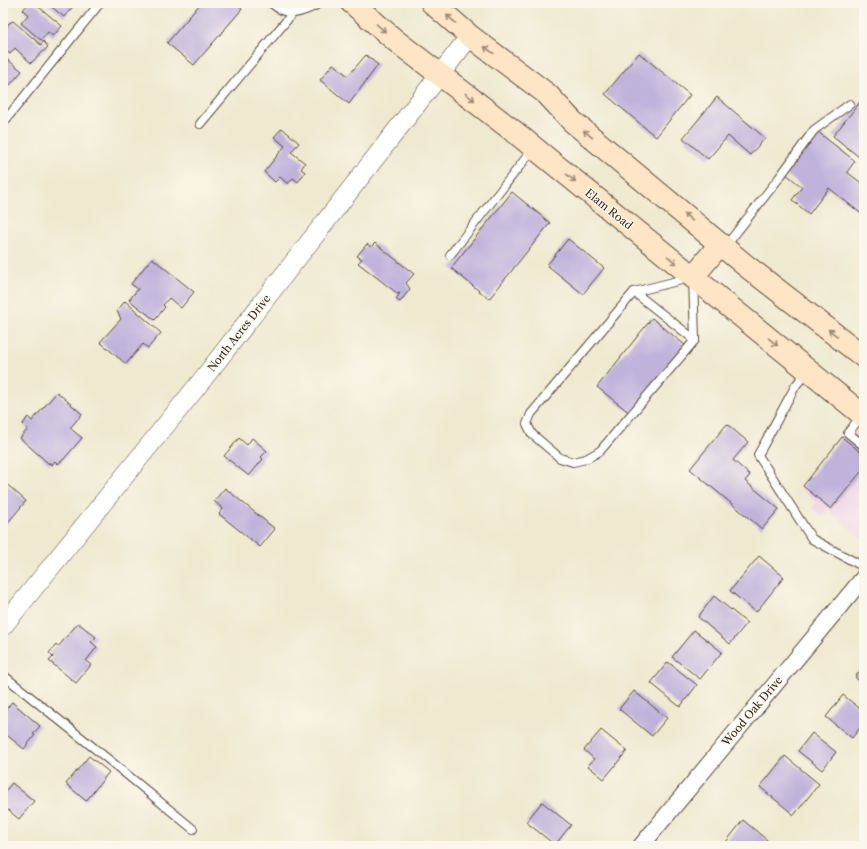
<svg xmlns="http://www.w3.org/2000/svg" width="867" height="849" viewBox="0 0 867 849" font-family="'Libre Caslon Text',serif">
	<rect width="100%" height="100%" fill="#fbf7ec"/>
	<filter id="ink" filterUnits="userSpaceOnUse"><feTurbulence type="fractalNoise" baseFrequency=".025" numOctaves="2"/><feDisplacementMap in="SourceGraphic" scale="8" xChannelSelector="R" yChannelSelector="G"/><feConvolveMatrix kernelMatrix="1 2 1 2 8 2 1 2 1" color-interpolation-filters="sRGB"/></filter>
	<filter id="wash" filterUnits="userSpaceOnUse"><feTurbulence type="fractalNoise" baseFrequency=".012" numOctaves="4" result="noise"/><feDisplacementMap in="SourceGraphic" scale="16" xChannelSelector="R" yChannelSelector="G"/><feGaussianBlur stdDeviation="0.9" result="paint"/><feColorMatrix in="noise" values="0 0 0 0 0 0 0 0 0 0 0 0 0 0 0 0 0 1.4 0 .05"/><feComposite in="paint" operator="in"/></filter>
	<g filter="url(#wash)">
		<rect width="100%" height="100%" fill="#efe9cf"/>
		<!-- built -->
		<path fill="#eed0e7" d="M851,427L864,438V535L861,538L828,509L823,517L812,508L816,502L800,488Z"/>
		<g id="blocks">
			<!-- building -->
			<g fill="#bfb2db">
				<path d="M29,3H34L62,26L53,36L48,32L41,40L21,23L28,15L23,10Z"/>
				<path d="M47,3H76L64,17Z"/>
				<path d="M201,3H235L242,9L194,65L167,43Z"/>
				<path d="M13,21L41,45L43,41L48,47L31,63L15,48L10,54L3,48V32L9,23Z"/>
				<path d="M639,53L690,95L656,137L605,94Z"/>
				<path d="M366,55L378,65L349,104L320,80L333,64L348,76Z"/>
				<path d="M3,56L22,71L9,86L3,81Z"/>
				<path d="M717,97L765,138L750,155L728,136L708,159L683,138Z"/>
				<path d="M864,97V151L859,157L833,136Z"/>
				<path d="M282,128L299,143L291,152L305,163L301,169L305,172L298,182L293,178L288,184L280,177L275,182L264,172L285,146L274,137Z"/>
				<path d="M818,132L855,161L847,172L864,185V216L829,188L809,214L792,200L802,187L785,173Z"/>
				<path d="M512,192L550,223L489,299L451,268Z"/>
				<path d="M568,239L604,268L583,294L547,265Z"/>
				<path d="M375,243L414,274L406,283L410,289L400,302L396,299L400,293L398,294L358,263L362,259L357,256L367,244L371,247Z"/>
				<path d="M152,258L194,292L181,308L169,298L163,305L165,307L155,320L129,300L138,289L131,284Z"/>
				<path d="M125,301L161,333L148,348L143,344L126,364L100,342L121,319L117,311Z"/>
				<path d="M652,318L686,346L631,414L597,387Z"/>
				<path d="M57,392L82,414L70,428L82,438L64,459L58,464L55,461L52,465L50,462L49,464L20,438L28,429L23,424L28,417L32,421Z"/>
				<path d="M727,424L748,442L733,460L750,475L745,481L779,509L762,529L690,469Z"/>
				<path d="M842,437L864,455V468L831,509L803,486Z"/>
				<path d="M239,438L247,445L252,438L267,451L261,457L263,459L249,476L224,456Z"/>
				<path d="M3,481L26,501L5,526L3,524Z"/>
				<path d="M225,488L275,529L260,547L219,514L223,509L214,501Z"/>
				<path d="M759,556L784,577L756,612L730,591Z"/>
				<path d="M714,596L747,623L730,644L698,617Z"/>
				<path d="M78,623L96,637L91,642L97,647L86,661L91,665L76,683L49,661L53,657L49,653L56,645L58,647Z"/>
				<path d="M694,630L722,652L700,679L672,657Z"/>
				<path d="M668,662L697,685L680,707L651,683Z"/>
				<path d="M864,666V685L855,677Z"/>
				<path d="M634,691L667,718L652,736L619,709Z"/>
				<path d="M843,695L864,712V723L852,738L826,717Z"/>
				<path d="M12,702L40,726L33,734L35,735L24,749L3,732V713Z"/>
				<path d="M601,730L627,751L604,779L588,766L594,759L584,750Z"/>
				<path d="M812,733L836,752L822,770L798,751Z"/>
				<path d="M89,756L109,772L86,801L66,784Z"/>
				<path d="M785,756L819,784L794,815L760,787Z"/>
				<path d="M12,783L34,801L19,819L3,806V794Z"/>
				<path d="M542,802L571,825L555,845L526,822Z"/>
				<path d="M743,820L768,841L764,846H731L726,842Z"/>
			</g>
		</g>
	</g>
	<g filter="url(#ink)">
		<use href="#blocks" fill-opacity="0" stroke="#564739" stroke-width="1"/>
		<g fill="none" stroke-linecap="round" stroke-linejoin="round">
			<defs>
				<g id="service">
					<path d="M271,3C276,7 285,13 292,13C297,14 315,7 319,3"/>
					<path d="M3,123L100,3"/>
					<path d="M200,124L292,14"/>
					<path d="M725,247L779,178L814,130L850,104"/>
					<path d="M450,255L533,149"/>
					<path d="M693,277L695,340L600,451L586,459L573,462L560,458L532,434L527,424L531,414L634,292Z"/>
					<path d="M634,292L695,340"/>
					<path d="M808,371L796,385L758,455L812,539L864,567"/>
					<path d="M862,415L848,433L864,446"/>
					<path d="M3,675L114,764L193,829"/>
				</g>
				<path id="minor" d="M641,846L864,577"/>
				<path id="tertiary" d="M3,626L199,384L470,36"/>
				<g id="secondary">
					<path d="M352,3L396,41L516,133L864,416"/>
					<path d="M432,3L470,36L547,94L572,121L745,265L864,357"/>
					<path d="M693,277L720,244"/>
				</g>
			</defs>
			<!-- service casing -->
			<use href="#service" stroke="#564739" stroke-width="10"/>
			<!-- minor casing -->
			<use href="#minor" stroke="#564739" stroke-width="18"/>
			<!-- tertiary casing -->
			<use href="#tertiary" stroke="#564739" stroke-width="20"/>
			<!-- secondary casing -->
			<use href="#secondary" stroke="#564739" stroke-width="24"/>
			<!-- service -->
			<use href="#service" stroke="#fff" stroke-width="8"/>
			<!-- minor -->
			<use href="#minor" stroke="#fff" stroke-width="16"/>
			<!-- tertiary -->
			<use href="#tertiary" stroke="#fff" stroke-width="19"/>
			<!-- secondary -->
			<use href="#secondary" stroke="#fde5c5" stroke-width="22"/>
		</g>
		<!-- one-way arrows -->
		<defs><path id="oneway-shaft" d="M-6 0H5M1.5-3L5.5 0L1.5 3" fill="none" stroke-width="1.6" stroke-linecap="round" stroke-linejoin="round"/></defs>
		<g stroke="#9c8872">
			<use href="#oneway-shaft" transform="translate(451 19) rotate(-139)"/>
			<use href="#oneway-shaft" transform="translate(381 28) rotate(41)"/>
			<use href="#oneway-shaft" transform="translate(489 50) rotate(-143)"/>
			<use href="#oneway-shaft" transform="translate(470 97) rotate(38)"/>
			<use href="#oneway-shaft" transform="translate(588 134) rotate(-140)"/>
			<use href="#oneway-shaft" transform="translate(571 178) rotate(39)"/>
			<use href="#oneway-shaft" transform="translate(688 217) rotate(-140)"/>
			<use href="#oneway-shaft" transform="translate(672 260) rotate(39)"/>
			<use href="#oneway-shaft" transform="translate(833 333) rotate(-142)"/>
			<use href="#oneway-shaft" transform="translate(773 342) rotate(39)"/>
		</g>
	</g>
	<g text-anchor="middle" stroke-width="3" stroke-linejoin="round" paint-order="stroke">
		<!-- street labels -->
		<g font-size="11" fill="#3b2a1e" stroke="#fbf7ec">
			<text transform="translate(609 209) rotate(39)" y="4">Elam Road</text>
			<text transform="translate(239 333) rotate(-52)" y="4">North Acres Drive</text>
			<text transform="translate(752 711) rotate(-50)" y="4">Wood Oak Drive</text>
		</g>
	</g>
	<!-- margin -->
	<rect width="867" height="849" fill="none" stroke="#fbf7ec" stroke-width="16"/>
</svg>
